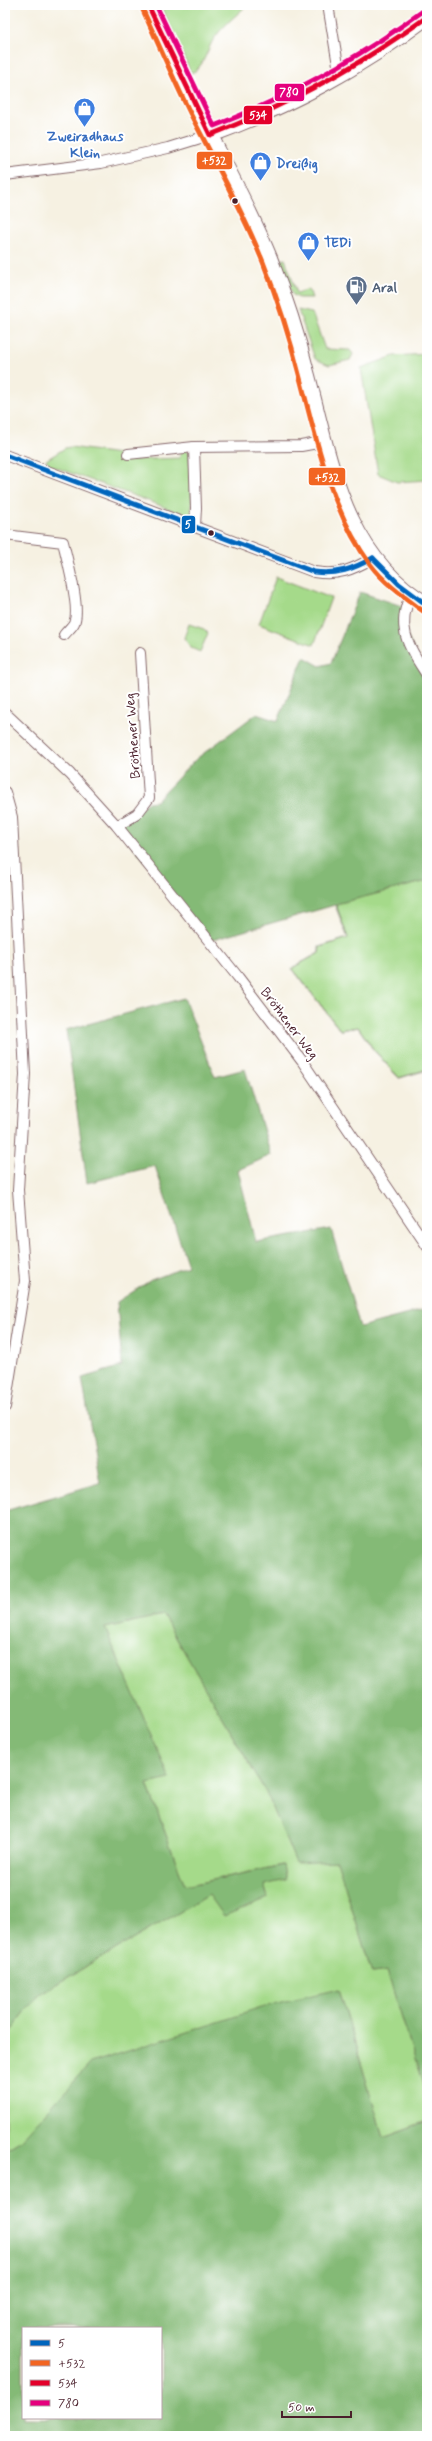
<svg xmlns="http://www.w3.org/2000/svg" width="432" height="2441" viewBox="0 0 432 2441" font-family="Mynerve,sans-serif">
	<rect width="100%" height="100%" fill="#fff"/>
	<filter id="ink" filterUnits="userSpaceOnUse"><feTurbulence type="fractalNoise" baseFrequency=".025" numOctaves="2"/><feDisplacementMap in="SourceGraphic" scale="8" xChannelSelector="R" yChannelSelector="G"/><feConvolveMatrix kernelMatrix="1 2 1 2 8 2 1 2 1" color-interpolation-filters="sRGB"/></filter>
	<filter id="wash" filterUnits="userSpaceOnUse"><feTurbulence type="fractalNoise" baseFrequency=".012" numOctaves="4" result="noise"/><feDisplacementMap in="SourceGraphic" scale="16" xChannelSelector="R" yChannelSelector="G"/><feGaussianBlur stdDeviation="0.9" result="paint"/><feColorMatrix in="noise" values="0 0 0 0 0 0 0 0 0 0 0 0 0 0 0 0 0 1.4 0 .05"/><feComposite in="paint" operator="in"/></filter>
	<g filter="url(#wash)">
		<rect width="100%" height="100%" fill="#f6f1e2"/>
		<!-- green -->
		<g fill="#a5da8a" stroke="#787c5a">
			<path d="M160,5H247C236,16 220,28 212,42C207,51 202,70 191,73Z"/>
			<path d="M285,259L297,293L309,289L312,298H299L293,295L279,261Z"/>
			<path d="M298,310L312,313L325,349L350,350L353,354L350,360L329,365L315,359Z"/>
			<path d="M427,354V480L397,482L378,474L361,368L394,356Z"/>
			<path d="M71,447L125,455L127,460L180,458V451L186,450L189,453L192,504L191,518C144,498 97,483 49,465L46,460L65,448Z"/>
			<path d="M276,577L331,598L314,645L259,624Z"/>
			<path d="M189,624L204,629L208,633L200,652L191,648L184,638Z"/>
			<path d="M427,881V1069L399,1078L373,1049L358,1027L340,1030L292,968L319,953L320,947L348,938L335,904Z"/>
			<path d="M163,1615L268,1796L296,1862L337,1860L372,1973L387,1971L427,2097V2121L383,2137L339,1989L20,2141L5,2150V2034L12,2029L39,1994L209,1895L268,1898L264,1885L282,1865L185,1886L147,1784L169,1778L105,1628Z"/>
		</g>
		<!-- forest -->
		<g fill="#84ba76" stroke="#676c50" fill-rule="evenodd">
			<path d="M360,592L405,607L404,630L427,675V881L336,904L348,938L320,947L319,953L292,968L340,1030L358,1027L373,1049L399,1078L427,1070L399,1078L373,1049L358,1027L340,1030L292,968L319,953V947L348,938L335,905L209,941L117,826L148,802L156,801L196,759L256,714L278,721L304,657L320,666L331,663Z"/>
			<path d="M184,998L215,1077L245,1069L271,1155L238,1170L256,1242L331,1229L360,1327L427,1309V2097L387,1971L372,1973L337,1861L296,1863L268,1796L163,1615L105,1628L170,1779L147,1784L185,1886L283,1865L286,1880L264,1885L268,1898L224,1916L209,1895L39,1994L12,2029L5,2034V1511L100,1483L82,1378L122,1366L117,1302L151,1280L188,1266L155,1166L87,1183L66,1030Z"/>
			<path d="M339,1989L383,2137L427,2121V2436H5V2150L20,2141L91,2063L277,2003ZM23,2328H161V2418H23Z"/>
		</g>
	</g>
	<g filter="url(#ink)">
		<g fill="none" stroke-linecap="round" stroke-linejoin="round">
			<defs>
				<g id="street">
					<path d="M328,5L340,77"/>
					<path d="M5,175L101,163L168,148L210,135"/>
					<path d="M194,447L196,508L195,526"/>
					<path d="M128,454L194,447L301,446L323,442"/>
					<path d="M5,455L314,572C338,576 352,570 373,558"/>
					<path d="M5,535L63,542C67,559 81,609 74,623C72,627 67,631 64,635"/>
					<path d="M411,594C395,628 409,647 427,675"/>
					<path d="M5,713L70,774L117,826L238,977L302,1061L427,1246"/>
					<path d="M5,792L12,817L25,1074L18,1190L25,1281L5,1407"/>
					<path d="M117,826L137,814L149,798L140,653"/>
				</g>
				<path id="secondary" d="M210,135C291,105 358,69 427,17"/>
				<path id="primary" d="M148,5C164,40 179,75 196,109C221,158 248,207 269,258C284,296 297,336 307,376C330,462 343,556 427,605"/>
			</defs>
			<!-- street casing -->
			<use href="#street" stroke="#86686b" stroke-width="12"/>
			<!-- secondary casing -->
			<use href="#secondary" stroke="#86686b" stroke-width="17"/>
			<!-- primary casing -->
			<use href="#primary" stroke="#86686b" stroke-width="18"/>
			<!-- street -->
			<use href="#street" stroke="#fff" stroke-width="10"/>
			<!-- secondary -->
			<use href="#secondary" stroke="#fff" stroke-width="15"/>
			<!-- primary -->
			<use href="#primary" stroke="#fff" stroke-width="16"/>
			<defs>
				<g id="bus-1">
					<path d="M5,455L314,572C337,575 353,569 373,558"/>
					<path d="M373,558L399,584L427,605"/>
				</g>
				<path id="bus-2" d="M142,8C158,43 173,78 190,113C215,162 242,210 263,262C278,300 290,338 300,378C317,442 330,509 370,564C384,583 404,597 423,611"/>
				<path id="bus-3" d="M148,5L210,135C288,105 359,66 427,17"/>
				<path id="bus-4" d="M156,5L214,126C289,97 357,59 423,11"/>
			</defs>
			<!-- bus-1 casing -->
			<use href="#bus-1" stroke="#fff" stroke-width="8"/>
			<!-- bus-2 casing -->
			<use href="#bus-2" stroke="#fff" stroke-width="8"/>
			<!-- bus-3 casing -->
			<use href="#bus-3" stroke="#fff" stroke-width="8"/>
			<!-- bus-4 casing -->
			<use href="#bus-4" stroke="#fff" stroke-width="8"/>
			<!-- bus-1 -->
			<use href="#bus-1" stroke="#0065bd" stroke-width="5"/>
			<!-- bus-2 -->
			<use href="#bus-2" stroke="#f26522" stroke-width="5"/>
			<!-- bus-3 -->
			<use href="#bus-3" stroke="#e4002b" stroke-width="5"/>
			<!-- bus-4 -->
			<use href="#bus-4" stroke="#e5007d" stroke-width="5"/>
		</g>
	</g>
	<!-- icons -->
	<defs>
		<symbol id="shop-pin" viewBox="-11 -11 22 30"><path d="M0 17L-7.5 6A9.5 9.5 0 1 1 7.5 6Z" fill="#3f7fe0" stroke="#fff"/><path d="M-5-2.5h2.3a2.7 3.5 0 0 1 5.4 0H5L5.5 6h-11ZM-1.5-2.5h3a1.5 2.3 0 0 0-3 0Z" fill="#fff"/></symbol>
		<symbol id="fuel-pin" viewBox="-11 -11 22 30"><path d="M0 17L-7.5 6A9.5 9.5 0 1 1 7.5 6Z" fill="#5c6f8a" stroke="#fff"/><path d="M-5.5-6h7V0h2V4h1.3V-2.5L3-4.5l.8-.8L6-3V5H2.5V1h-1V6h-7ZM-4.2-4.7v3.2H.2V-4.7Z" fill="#fff"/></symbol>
	</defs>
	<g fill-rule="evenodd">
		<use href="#shop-pin" x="72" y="96" width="25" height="34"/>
		<use href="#shop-pin" x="248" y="150" width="25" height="34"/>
		<use href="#shop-pin" x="296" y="230" width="25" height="34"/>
		<use href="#fuel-pin" x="344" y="274" width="25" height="34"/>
	</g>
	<!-- markers -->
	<g fill="#4a1f2b" stroke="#fff" stroke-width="1.5">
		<circle cx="235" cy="201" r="3.5"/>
		<circle cx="211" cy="533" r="3.5"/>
	</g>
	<g text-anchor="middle" stroke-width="4" stroke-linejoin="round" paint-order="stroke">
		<!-- shop labels -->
		<g font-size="14" font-weight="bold" fill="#366cbe" stroke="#fff" text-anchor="start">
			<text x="85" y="141" text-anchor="middle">Zweiradhaus<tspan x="85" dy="16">Klein</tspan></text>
			<text x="276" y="168">Dreißig</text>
			<text x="324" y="247">TEDi</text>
		</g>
		<!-- service labels -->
		<g font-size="14" font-weight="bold" fill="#4e5e75" stroke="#fff" text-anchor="start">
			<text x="372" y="292">Aral</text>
		</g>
		<!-- street labels -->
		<g font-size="14" fill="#4a1f2b" stroke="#fff">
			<text transform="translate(132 736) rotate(-94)" y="5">Bröthener Weg</text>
			<text transform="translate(290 1023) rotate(53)" y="5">Bröthener Weg</text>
		</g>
	</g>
	<g stroke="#fff" stroke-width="1.5">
		<rect x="274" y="83" width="31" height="19" rx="4" fill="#e5007d"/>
		<rect x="243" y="105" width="30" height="20" rx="4" fill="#e4002b"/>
		<rect x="196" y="151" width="37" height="19" rx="4" fill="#f26522"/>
		<rect x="308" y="467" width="38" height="19" rx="4" fill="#f26522"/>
		<rect x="181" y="515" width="15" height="19" rx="4" fill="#0065bd"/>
	</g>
	<g font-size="11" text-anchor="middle" font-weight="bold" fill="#fff">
		<text x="289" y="96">780</text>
		<text x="258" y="119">534</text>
		<text x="214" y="164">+532</text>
		<text x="327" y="481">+532</text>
		<text x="188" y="528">5</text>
	</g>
	<!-- margin -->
	<rect width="432" height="2441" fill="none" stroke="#fff" stroke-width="20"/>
	<!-- legend -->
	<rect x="22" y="2327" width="140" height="92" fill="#ffffff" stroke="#b7a5aa"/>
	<rect x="30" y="2340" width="20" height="6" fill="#0065bd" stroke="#b7a5aa"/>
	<text x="58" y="2347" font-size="12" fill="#4a1f2b">5</text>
	<rect x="30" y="2360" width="20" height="6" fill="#f26522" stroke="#b7a5aa"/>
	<text x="58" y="2367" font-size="12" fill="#4a1f2b">+532</text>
	<rect x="30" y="2380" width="20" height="6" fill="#e4002b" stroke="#b7a5aa"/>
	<text x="58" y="2387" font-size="12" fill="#4a1f2b">534</text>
	<rect x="30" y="2400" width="20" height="6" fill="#e5007d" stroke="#b7a5aa"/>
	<text x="58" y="2407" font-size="12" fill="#4a1f2b">780</text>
	<!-- scale -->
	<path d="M282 2411v6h69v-6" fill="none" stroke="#4a1f2b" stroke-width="2"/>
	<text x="288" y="2411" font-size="12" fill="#4a1f2b" stroke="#ffffff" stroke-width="3" paint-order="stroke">50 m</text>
</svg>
